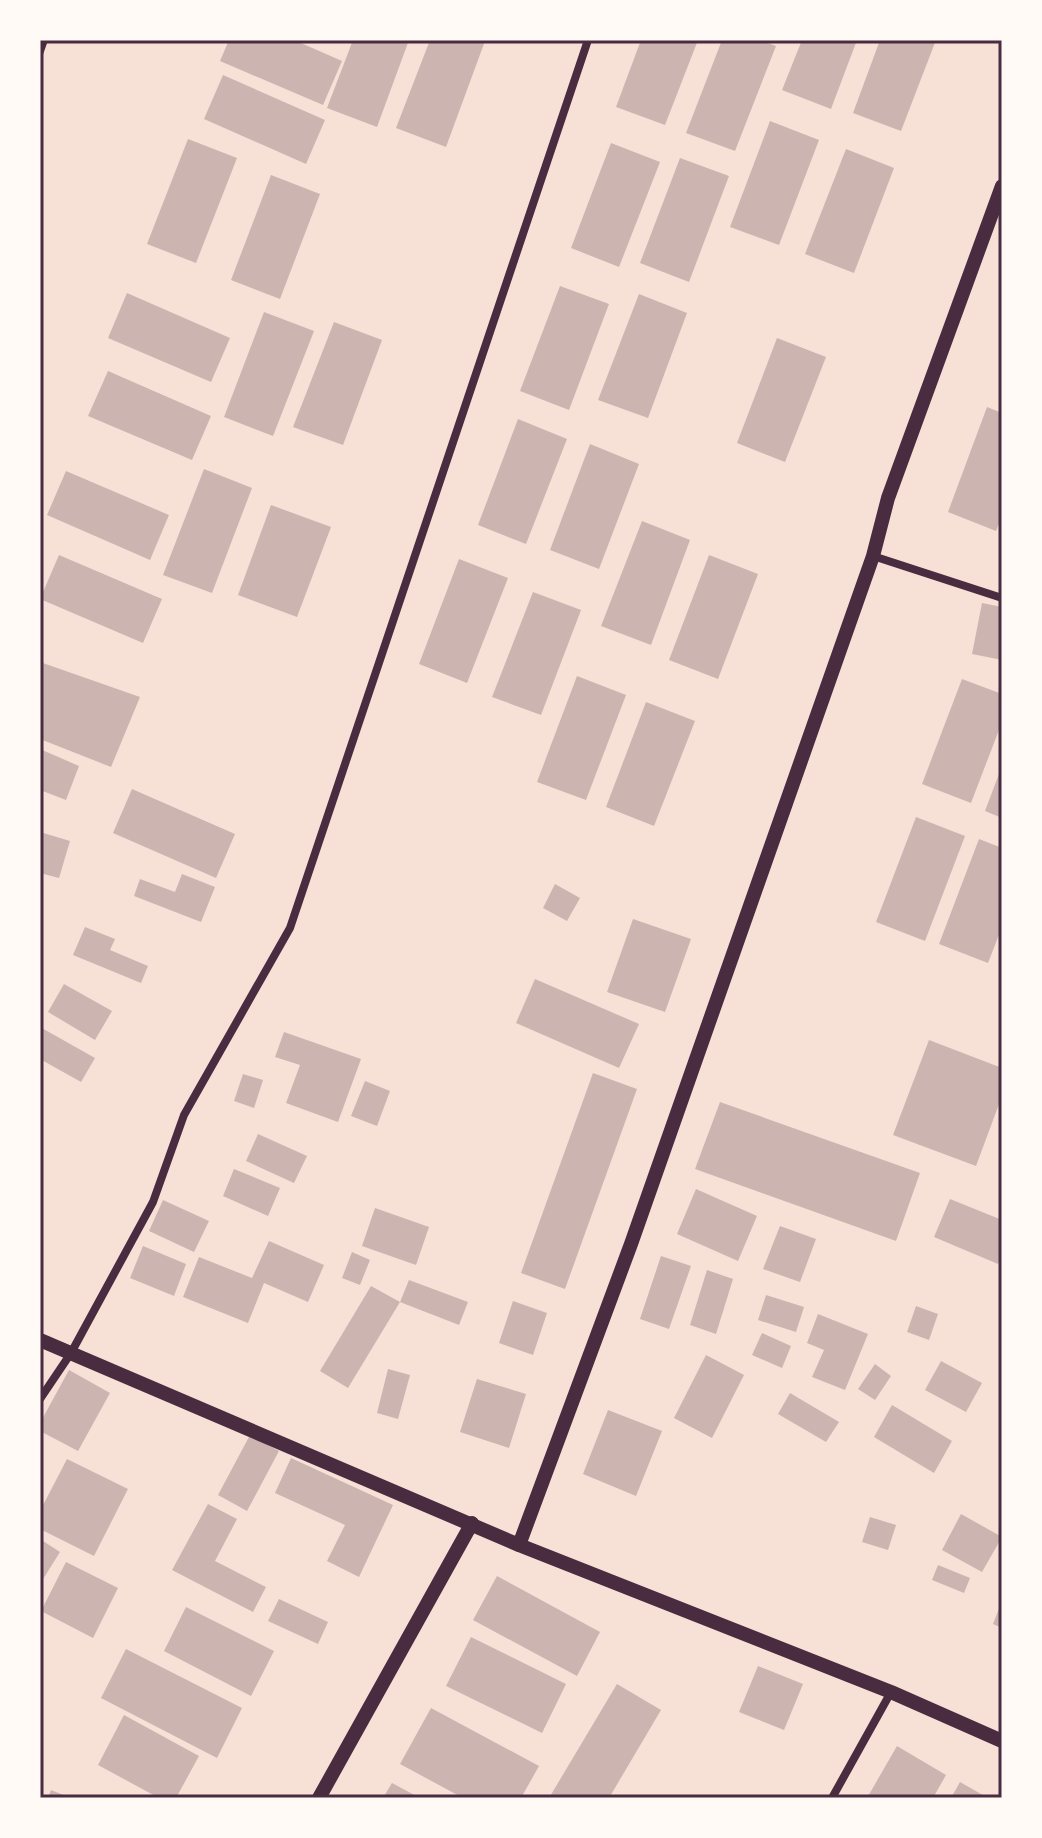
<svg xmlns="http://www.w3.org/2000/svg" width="1042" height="1838" viewBox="0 0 1042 1838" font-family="'PT Serif',serif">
	<rect width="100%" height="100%" fill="#f7e1d7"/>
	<!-- building -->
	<g fill="#ccb4b1">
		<path d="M229,40H294L342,61L323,105L220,61Z"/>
		<path d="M353,40H409L377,127L327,108Z"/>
		<path d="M430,40L485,41L446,147L396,128Z"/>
		<path d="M641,40H698L665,125L616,107Z"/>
		<path d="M722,40H760L776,46L735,151L686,133Z"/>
		<path d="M802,40H857L831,109L782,90Z"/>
		<path d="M880,40H936L901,131L853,113Z"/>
		<path d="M223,75L325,120L306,164L204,119Z"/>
		<path d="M770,121L819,140L779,245L730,227Z"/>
		<path d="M188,139L237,158L196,263L147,244Z"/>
		<path d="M611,143L660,162L619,267L571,248Z"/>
		<path d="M846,149L894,168L854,273L805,254Z"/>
		<path d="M680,158L729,176L689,282L640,263Z"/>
		<path d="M271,175L320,194L280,299L231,280Z"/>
		<path d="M560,286L609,304L569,410L520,391Z"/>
		<path d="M127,293L230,338L211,382L108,338Z"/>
		<path d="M639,294L687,313L648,418L598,400Z"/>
		<path d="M264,312L314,331L273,436L224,417Z"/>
		<path d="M334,322L382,340L343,445L293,427Z"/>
		<path d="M777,338L826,357L785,462L737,443Z"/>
		<path d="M108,371L211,416L192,460L88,416Z"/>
		<path d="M987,407L1002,413V516L996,531L948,512Z"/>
		<path d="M518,419L567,439L526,544L478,525Z"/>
		<path d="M590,444L639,464L599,569L550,550Z"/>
		<path d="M204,469L252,488L212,593L163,575Z"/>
		<path d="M66,471L169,515L150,560L47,515Z"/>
		<path d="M271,505L331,527L297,617L238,595Z"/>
		<path d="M642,521L690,540L651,645L601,626Z"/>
		<path d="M59,555L162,599L143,643L40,599Z"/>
		<path d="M709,555L758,574L718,679L669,660Z"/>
		<path d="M459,559L508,578L467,683L419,664Z"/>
		<path d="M533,592L581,610L541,715L492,697Z"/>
		<path d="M982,603L1002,607V660L972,654Z"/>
		<path d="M40,662L140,697L111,767L40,739Z"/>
		<path d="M577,676L626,695L586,800L537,782Z"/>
		<path d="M962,679L1002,694V722L971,803L922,784Z"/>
		<path d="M646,702L695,721L654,826L606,807Z"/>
		<path d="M40,749L79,766L66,800L40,790Z"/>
		<path d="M1002,766V818L985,811Z"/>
		<path d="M132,789L235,834L216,878L113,833Z"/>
		<path d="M916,817L965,836L925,941L876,922Z"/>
		<path d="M40,832L70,841L59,878L40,873Z"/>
		<path d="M979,839L1002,848V927L988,963L939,944Z"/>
		<path d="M182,874L215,887L201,922L134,896L140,879L175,892Z"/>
		<path d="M555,884L580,898L567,921L543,908Z"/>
		<path d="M633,919L691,939L665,1012L607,992Z"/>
		<path d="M85,927L115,939L110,950L148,966L141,983L73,955Z"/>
		<path d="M535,979L639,1024L619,1068L516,1023Z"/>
		<path d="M64,984L112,1011L95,1040L48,1012Z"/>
		<path d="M40,1027L95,1058L81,1082L40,1059Z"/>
		<path d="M284,1032L361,1059L338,1122L286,1103L300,1065L275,1057Z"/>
		<path d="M929,1040L1002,1068V1096L976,1166L893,1135Z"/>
		<path d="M593,1073L637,1089L565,1289L521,1273Z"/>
		<path d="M243,1074L263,1080L254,1108L234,1101Z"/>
		<path d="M365,1081L390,1091L377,1126L351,1116Z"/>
		<path d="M720,1102L920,1173L896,1241L695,1169Z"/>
		<path d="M258,1134L307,1156L294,1183L246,1161Z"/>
		<path d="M234,1169L280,1188L268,1216L223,1196Z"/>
		<path d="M696,1189L757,1216L738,1261L677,1234Z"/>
		<path d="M950,1199L1002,1220V1254L998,1264L934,1237Z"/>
		<path d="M163,1200L209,1221L194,1252L149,1231Z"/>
		<path d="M375,1208L429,1227L416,1265L362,1246Z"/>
		<path d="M780,1226L816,1239L800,1282L763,1269Z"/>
		<path d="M269,1241L324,1265L308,1302L264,1283L248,1323L183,1297L199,1257L252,1278Z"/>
		<path d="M143,1246L186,1264L174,1296L130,1278Z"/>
		<path d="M352,1252L370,1260L360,1285L342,1278Z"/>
		<path d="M661,1256L691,1266L669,1329L640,1319Z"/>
		<path d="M707,1270L733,1279L716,1334L690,1325Z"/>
		<path d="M409,1280L468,1302L459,1325L400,1302Z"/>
		<path d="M371,1286L400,1302L348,1388L320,1371Z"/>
		<path d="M766,1295L804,1307L796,1332L758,1320Z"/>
		<path d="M513,1301L547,1313L533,1355L499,1343Z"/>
		<path d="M916,1306L938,1314L929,1340L907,1332Z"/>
		<path d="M818,1314L868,1334L845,1390L812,1377L824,1350L807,1343Z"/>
		<path d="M762,1333L791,1346L782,1368L752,1355Z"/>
		<path d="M706,1355L744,1375L712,1438L674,1418Z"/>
		<path d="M941,1361L982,1383L966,1412L925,1390Z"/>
		<path d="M875,1364L891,1376L875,1400L858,1389Z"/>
		<path d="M388,1369L410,1375L398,1419L377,1413Z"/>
		<path d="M69,1370L110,1393L78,1451L40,1431V1423Z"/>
		<path d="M477,1379L526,1394L509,1448L460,1432Z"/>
		<path d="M790,1393L839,1422L826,1442L778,1414Z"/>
		<path d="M892,1405L952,1441L934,1473L874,1437Z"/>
		<path d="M608,1410L662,1431L636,1496L583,1474Z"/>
		<path d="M250,1435L279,1451L247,1511L218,1495Z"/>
		<path d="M291,1458L393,1505L359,1577L327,1561L345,1525L275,1493Z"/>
		<path d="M67,1459L128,1489L94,1556L40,1529V1511Z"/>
		<path d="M208,1504L237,1519L215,1561L266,1587L253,1612L172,1570Z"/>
		<path d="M961,1514L1002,1537L982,1572L942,1550Z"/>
		<path d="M870,1517L896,1525L888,1550L862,1542Z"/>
		<path d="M40,1539L60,1552L40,1584Z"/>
		<path d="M66,1562L118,1588L93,1638L41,1611Z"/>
		<path d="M938,1565L970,1578L964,1593L932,1580Z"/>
		<path d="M497,1576L600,1632L577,1676L473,1620Z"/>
		<path d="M279,1599L328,1622L318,1644L268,1621Z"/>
		<path d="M1002,1601V1628L993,1624Z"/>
		<path d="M186,1607L274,1651L251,1696L164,1651Z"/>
		<path d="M471,1637L566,1684L542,1733L446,1686Z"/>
		<path d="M126,1649L242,1708L217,1758L101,1698Z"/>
		<path d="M758,1666L803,1684L784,1730L739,1712Z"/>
		<path d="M617,1684L661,1710L609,1798H549Z"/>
		<path d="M431,1708L539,1766L521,1798H463L400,1764Z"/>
		<path d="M124,1715L199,1756L176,1798H159L98,1765Z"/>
		<path d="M897,1746L946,1775L933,1798H867Z"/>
		<path d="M960,1782L988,1798H951Z"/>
		<path d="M392,1783L420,1798H383Z"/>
		<path d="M51,1790L71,1798H48Z"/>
	</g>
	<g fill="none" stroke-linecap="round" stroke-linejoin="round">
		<!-- service -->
		<path stroke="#4a2c40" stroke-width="6" d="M40,54L45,40"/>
		<!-- minor -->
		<g stroke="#4a2c40" stroke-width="8">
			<path d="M873,556L1002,598"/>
			<path d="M40,1399L71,1353L153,1202L184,1115L290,928L588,40"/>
			<path d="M832,1798L891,1692"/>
		</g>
		<!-- tertiary -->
		<g stroke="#4a2c40" stroke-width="14">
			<path d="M40,1340L519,1545L891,1692L1002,1741"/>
			<path d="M519,1545L631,1244L873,556L888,498L1002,186"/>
			<path d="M319,1798L472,1523"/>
		</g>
	</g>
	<!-- border -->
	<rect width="1042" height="1838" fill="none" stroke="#fffaf5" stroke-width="84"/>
	<rect x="42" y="42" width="958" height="1754" fill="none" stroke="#4a2c40" stroke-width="3"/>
</svg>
